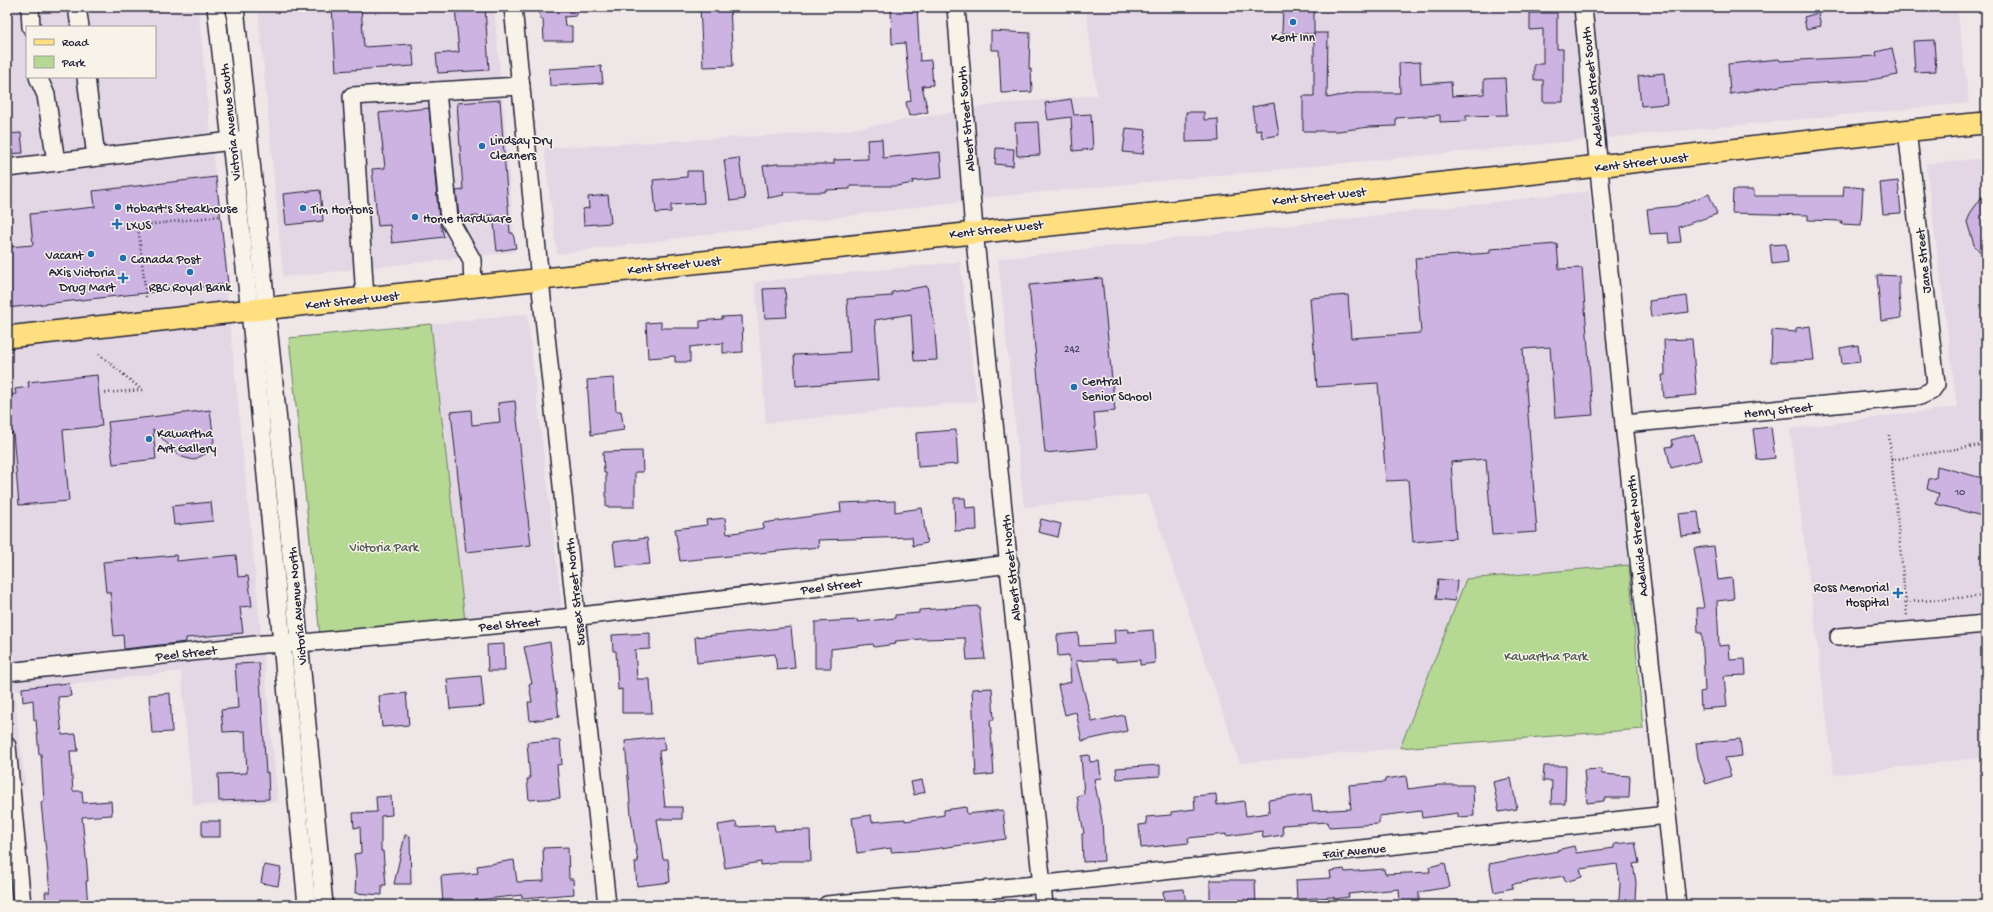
<svg xmlns="http://www.w3.org/2000/svg" width="1993" height="912" viewBox="0 0 1993 912" font-family="'Gochi Hand',sans-serif">
	<rect width="100%" height="100%" fill="#eee6e7"/>
	<filter id="ink" filterUnits="userSpaceOnUse"><feTurbulence type="fractalNoise" baseFrequency=".025" numOctaves="2"/><feDisplacementMap in="SourceGraphic" scale="8" xChannelSelector="R" yChannelSelector="G"/><feConvolveMatrix kernelMatrix="1 2 1 2 8 2 1 2 1" color-interpolation-filters="sRGB"/></filter>
	<g filter="url(#ink)">
		<!-- built -->
		<g fill="#e4d7e5" fill-rule="evenodd">
			<path d="M7,7H198L278,802L193,805L181,671L14,691L25,785L7,787ZM27,27H155V77H27Z"/>
			<path d="M258,7H494L507,147L515,252L283,277Z"/>
			<path d="M1161,7H1957L1969,103L993,197L557,254L544,148L834,132L1000,104L1097,95L1086,9Z"/>
			<path d="M1986,158V757L1834,775L1790,429L1957,407L1926,164Z"/>
			<path d="M1589,191L1629,565L1467,579L1400,748L1240,763L1148,494L1024,507L998,259Z"/>
			<path d="M960,262L977,401L766,423L755,282Z"/>
			<path d="M527,314L562,608L465,621L431,324Z"/>
		</g>
		<!-- green -->
		<g fill="#b5d893" stroke="#6c7d67">
			<path d="M431,324L465,621L320,636L289,338Z"/>
			<path d="M1629,565L1643,729L1400,748L1466,579Z"/>
		</g>
		<!-- building -->
		<g fill="#ccb3e1" stroke="#22223b">
			<path d="M332,7H361L364,47L412,44L414,66L336,71Z"/>
			<path d="M455,7H485L489,70L438,73L436,54L459,52Z"/>
			<path d="M539,7H576V16L564,17L565,26H572V41H544L543,19H540Z"/>
			<path d="M700,7H730L733,66L703,67Z"/>
			<path d="M891,7H917L920,61L931,60L933,85L922,86L928,112L909,116L906,102L911,101L905,43L892,44Z"/>
			<path d="M1283,7H1314V34L1282,33Z"/>
			<path d="M1530,13H1557V49H1563V102H1543V80H1534V64H1543V29L1530,30Z"/>
			<path d="M1818,13L1821,26L1806,29L1804,17Z"/>
			<path d="M991,31L1030,33L1029,69H1031L1032,92L1001,93L999,50H991Z"/>
			<path d="M1314,33H1328L1327,98L1355,93H1400L1399,63L1420,62L1421,84L1451,82L1452,96L1484,94V79L1505,78L1507,115L1466,116V121L1440,122V115L1396,118V126L1369,127L1338,131H1303V96H1314Z"/>
			<path d="M1934,40L1936,71L1915,72L1913,41Z"/>
			<path d="M1892,48L1898,75L1870,80L1787,85L1730,94L1728,64L1779,59L1780,61L1877,56L1876,52Z"/>
			<path d="M601,66L603,83L550,86L549,69Z"/>
			<path d="M1664,73L1667,104L1641,106L1638,76Z"/>
			<path d="M1071,99L1074,115L1091,114L1093,149L1073,151L1071,117L1048,120L1045,103Z"/>
			<path d="M500,100L510,233H513L516,248L497,251L493,215L466,217L465,216H459L456,191L463,190L457,103Z"/>
			<path d="M1274,103L1279,135L1262,138L1261,130L1256,131L1252,107Z"/>
			<path d="M429,108L439,220L444,237L392,243L390,225L378,226L372,169L385,168L379,113Z"/>
			<path d="M1186,112H1204V120L1218,119L1219,141L1186,142Z"/>
			<path d="M1038,122L1040,155L1017,156L1015,123Z"/>
			<path d="M1126,128L1146,130L1143,154L1123,152Z"/>
			<path d="M21,133L23,153L7,154V134Z"/>
			<path d="M882,139L883,158L940,152L942,178L912,181L913,183L897,186H850V189L825,190V192H783L784,195L768,198L763,166L776,164H834V160L868,159L867,140Z"/>
			<path d="M996,148L1014,149L1013,166L995,164Z"/>
			<path d="M739,158L745,199L730,201L724,160Z"/>
			<path d="M687,171H702L704,203L671,205V212L656,213L653,180L687,177Z"/>
			<path d="M216,177L228,284L7,308V261L10,260L8,247L33,245L30,214L95,207L93,191Z"/>
			<path d="M1898,181L1901,213L1883,214L1880,183Z"/>
			<path d="M1844,186L1863,188L1861,225L1841,224L1842,221L1808,220V215L1732,213L1733,190H1754V196H1843Z"/>
			<path d="M320,190L323,221L286,225L283,194Z"/>
			<path d="M1986,191V258L1974,245L1967,222L1971,212Z"/>
			<path d="M1709,194L1717,214L1679,227L1681,242L1669,243L1668,233L1650,234L1647,209L1677,206Z"/>
			<path d="M608,195L611,223L584,225L583,209L589,208L588,197Z"/>
			<path d="M1557,244L1559,269L1582,268L1593,415L1555,418L1550,347L1523,349L1537,532L1492,535L1486,459L1451,462L1456,538L1413,542L1408,480L1386,481L1378,383L1317,387L1310,298L1348,295L1351,338L1421,333L1415,258L1490,253V249Z"/>
			<path d="M1786,244L1788,262L1772,264L1770,245Z"/>
			<path d="M1877,275L1899,276V294L1901,318L1881,321Z"/>
			<path d="M1102,278L1115,411L1094,413L1097,448L1045,453L1029,285Z"/>
			<path d="M927,286L933,319H934L937,360L914,361L911,314L875,320L879,380L796,386L794,355L850,352L847,299L892,296V292Z"/>
			<path d="M785,288L787,317L765,318L763,289Z"/>
			<path d="M1687,296L1689,312L1651,317L1649,301Z"/>
			<path d="M742,316L743,352L723,353V343L690,347V362H675V356L648,358L646,323L661,322V328H700V321L722,319V317Z"/>
			<path d="M1810,326L1814,360L1771,362L1772,330L1796,332V328Z"/>
			<path d="M1692,339L1697,395L1664,398L1662,375H1665L1664,340Z"/>
			<path d="M1858,345L1860,362L1842,364L1840,348Z"/>
			<path d="M97,375L102,426L63,430L69,501L19,505L13,433L7,434V395L16,394L15,389L29,387L28,382Z"/>
			<path d="M614,378L616,411H621L624,430L591,435L587,380Z"/>
			<path d="M515,401L531,545L466,552L451,412L471,410L472,425L500,422L498,403Z"/>
			<path d="M210,410L214,441L207,453L193,460L179,456L153,429L156,459L113,464L108,422Z"/>
			<path d="M1771,427L1775,458L1757,460L1753,429Z"/>
			<path d="M956,430L958,464L918,467L916,433Z"/>
			<path d="M1694,434L1701,460L1671,468L1666,447L1673,446L1671,440Z"/>
			<path d="M642,451L643,472H635V507H606V473H604L603,452Z"/>
			<path d="M1937,466L1986,479V517L1936,504L1939,494L1927,489L1929,479L1936,478Z"/>
			<path d="M954,498H965L966,508L976,507L977,530L955,531Z"/>
			<path d="M895,501V512L922,508L927,543L913,546L912,537L818,540L819,547L680,561L675,529L707,525L706,520L725,518L727,534L764,528L763,523L841,512L840,503Z"/>
			<path d="M211,502L213,521L174,525L172,506Z"/>
			<path d="M1698,512L1701,534L1681,536L1678,514Z"/>
			<path d="M1041,519L1061,524L1058,537L1038,532Z"/>
			<path d="M647,538L650,564L616,567L613,542Z"/>
			<path d="M1714,546L1718,580L1732,578L1734,599L1717,601L1719,646L1729,645L1730,660L1745,659L1746,675L1724,676L1727,707L1701,709L1700,692L1705,691L1702,633H1698L1697,608H1704L1694,548Z"/>
			<path d="M176,555L177,561L236,555L238,577L248,576L252,606L240,607L243,633L186,638V642L124,649L123,635L114,636L110,592H106L103,562Z"/>
			<path d="M1438,579L1457,581L1455,601L1436,599Z"/>
			<path d="M979,606L985,659L967,660L965,638L921,639L895,641L896,644L874,647L873,644L831,649V668H815V622L858,620V622L895,618V615L919,613V610Z"/>
			<path d="M791,627L795,668L777,670L775,654L697,663L695,637Z"/>
			<path d="M1128,629V632L1153,630L1155,663L1140,665V660L1116,662V659L1076,661L1092,722L1124,715L1127,731L1082,741L1076,712L1065,715L1058,685L1071,682L1069,655L1058,656L1057,635L1078,633L1079,646L1115,644L1114,630Z"/>
			<path d="M650,633V649L635,650L637,679H650L652,713H622V689L618,690L616,651H613L612,635Z"/>
			<path d="M550,642L559,717L530,721L528,702H532L529,684H532L524,647Z"/>
			<path d="M504,644L505,671H488L487,645Z"/>
			<path d="M259,663L266,773L268,772L269,799L219,801L218,774L247,773L245,731L223,732L221,710L238,708L235,664Z"/>
			<path d="M481,676L484,706L450,709L447,679Z"/>
			<path d="M69,683L71,696L58,697L62,735L76,734L78,751H70L73,791H82L83,803L111,801L112,815L82,817L87,866L88,881H86L88,905H46L45,892H50L41,802H44L41,754H39L36,720H34L33,700L23,702L22,688Z"/>
			<path d="M992,688L994,720H990L994,774L976,776L972,689Z"/>
			<path d="M170,693L172,732L152,733L149,695Z"/>
			<path d="M406,693L409,725L382,727L379,696Z"/>
			<path d="M663,737L665,750L659,751L665,807H682V819H657L663,859H668L670,882L637,886L635,862H638L631,815L625,741Z"/>
			<path d="M1740,739L1742,756L1725,758L1731,776L1706,784L1698,758L1696,743Z"/>
			<path d="M560,740L562,764L557,765L560,798L529,800L527,779H530L527,742Z"/>
			<path d="M1089,755L1090,762L1099,761L1101,778L1094,779L1102,820L1104,861L1083,862L1082,834L1084,833L1077,796L1084,794L1081,756Z"/>
			<path d="M1160,765V776L1117,779L1116,768Z"/>
			<path d="M1544,766H1566L1565,804H1551L1552,781H1543Z"/>
			<path d="M1601,769L1602,774L1630,776L1629,798H1604V801L1587,803L1584,770Z"/>
			<path d="M1406,776L1408,789L1439,785H1473L1474,816L1458,817V813L1422,818L1421,811L1379,816V824L1329,827L1328,822L1282,825L1283,835L1263,838L1262,831L1226,836V834L1188,838L1189,843L1141,848L1139,825L1147,824L1146,817L1171,815V812L1195,809L1194,796L1216,794L1217,805L1244,801L1246,816L1269,813L1268,800L1311,794L1313,811L1351,809L1349,785L1385,782V779Z"/>
			<path d="M1511,778L1517,809L1499,812L1493,782Z"/>
			<path d="M922,780L925,792L914,795L911,782Z"/>
			<path d="M391,796L392,815L381,816V851H383L386,885H382V895L355,893L356,873L354,854L361,853L360,827L354,828L353,813L377,812L376,797Z"/>
			<path d="M966,807L967,814L1003,810L1006,839L926,850L891,852V848L857,853L852,818L871,815L872,822L905,819V821L944,815V810Z"/>
			<rect x="202" y="821" width="18" height="16"/>
			<path d="M736,822L737,827L774,825L775,831L810,830L811,861H777V863L761,865V862L725,868L718,825Z"/>
			<path d="M405,835L410,836L411,884H394Z"/>
			<path d="M1635,842L1639,863L1633,864L1636,882L1635,900H1619L1620,883L1617,864L1580,869L1582,877L1565,882L1564,876L1512,884L1513,888L1494,892L1489,864L1558,851L1557,850L1574,846L1576,853L1614,848V844Z"/>
			<path d="M568,847L569,879H573L574,894L522,898V895L443,904L441,876L478,873L477,866L514,860L517,882L544,881L543,848Z"/>
			<path d="M1445,863L1450,887L1419,892V902L1400,903L1399,889L1348,894L1349,897L1334,899V897L1297,899L1296,880L1331,878L1330,871L1344,869L1345,872L1384,869L1385,874L1430,872L1429,867Z"/>
			<path d="M264,865L281,868L278,886L261,883Z"/>
			<path d="M1210,880H1255L1256,905H1210Z"/>
			<path d="M1184,889L1186,905H1164L1163,891Z"/>
		</g>
		<g fill="none" stroke-linecap="round" stroke-linejoin="round">
			<defs>
				<g id="minor">
					<path d="M30,7L31,27"/>
					<path d="M77,7L80,27"/>
					<path d="M216,7L253,339L307,905"/>
					<path d="M235,7L283,470L324,905"/>
					<path d="M513,7L540,280L607,905"/>
					<path d="M956,7L974,230L1044,905"/>
					<path d="M1583,7L1624,424L1677,905"/>
					<path d="M38,77L46,95L56,162"/>
					<path d="M86,77L96,157"/>
					<path d="M437,91L449,219L472,260L473,286"/>
					<path d="M7,168L240,140"/>
					<path d="M365,298L352,96L521,86"/>
					<path d="M1624,424L1920,396L1931,391L1936,384L1907,130"/>
					<path d="M1839,637L1986,624"/>
					<path d="M7,672L264,644L313,642L556,619L1010,564"/>
					<path d="M7,746L22,905"/>
					<path d="M827,905L1055,883L1667,815"/>
				</g>
				<path id="major" d="M7,337C504,282 1001,228 1499,177C1661,160 1823,137 1986,123"/>
			</defs>
			<!-- minor casing -->
			<use href="#minor" stroke="#22223b" stroke-width="20"/>
			<!-- major casing -->
			<use href="#major" stroke="#22223b" stroke-width="24"/>
			<!-- path -->
			<g stroke="#22223b" stroke-width="2.5" stroke-dasharray="1 3" stroke-linecap="butt">
				<path d="M146,297L138,226L220,216"/>
				<path d="M99,354L142,390L105,393"/>
				<path d="M1889,435L1907,616"/>
				<path d="M1891,460L1986,444"/>
				<path d="M1906,602L1986,596"/>
			</g>
			<!-- minor -->
			<use href="#minor" stroke="#f7f3e8" stroke-width="17"/>
			<!-- major -->
			<use href="#major" stroke="#ffdf80" stroke-width="21"/>
		</g>
	</g>
	<!-- markers -->
	<g fill="#1f6fb2" stroke="#f7f3e8" stroke-width="1.5">
		<circle cx="1293" cy="22" r="4"/>
		<circle cx="482" cy="146" r="4"/>
		<circle cx="118" cy="207" r="4"/>
		<circle cx="303" cy="208" r="4"/>
		<circle cx="415" cy="217" r="4"/>
		<path d="M115 218h4v4h4v4h-4v4h-4v-4h-4v-4h4z"/>
		<circle cx="91" cy="254" r="4"/>
		<circle cx="123" cy="258" r="4"/>
		<circle cx="190" cy="272" r="4"/>
		<path d="M121 272h4v4h4v4h-4v4h-4v-4h-4v-4h4z"/>
		<circle cx="1074" cy="387" r="4"/>
		<circle cx="149" cy="439" r="4"/>
		<path d="M1896 587h4v4h4v4h-4v4h-4v-4h-4v-4h4z"/>
	</g>
	<g text-anchor="middle" stroke-width="3" stroke-linejoin="round" paint-order="stroke">
		<!-- number labels -->
		<g font-size="11" fill="#4c4664">
			<text x="1072" y="352">242</text>
			<text x="1960" y="495">10</text>
		</g>
		<!-- poi labels -->
		<g font-size="13" fill="#22223b" stroke="#f7f3e8" text-anchor="start">
			<text x="1293" y="41" text-anchor="middle">Kent Inn</text>
			<text x="490" y="144">Lindsay Dry<tspan x="490" dy="15">Cleaners</tspan></text>
			<text x="126" y="212">Hobart's Steakhouse</text>
			<text x="311" y="213">Tim Hortons</text>
			<text x="423" y="222">Home Hardware</text>
			<text x="126" y="229">LXUS</text>
			<text x="83" y="259" text-anchor="end">Vacant</text>
			<text x="131" y="263">Canada Post</text>
			<text x="115" y="276" text-anchor="end">Axis Victoria<tspan x="115" dy="15">Drug Mart</tspan></text>
			<text x="190" y="291" text-anchor="middle">RBC Royal Bank</text>
			<text x="1082" y="385">Central<tspan x="1082" dy="15">Senior School</tspan></text>
			<text x="157" y="437">Kawartha<tspan x="157" dy="15">Art Gallery</tspan></text>
			<text x="1889" y="591" text-anchor="end">Ross Memorial<tspan x="1889" dy="15">Hospital</tspan></text>
		</g>
		<!-- street labels -->
		<g font-size="13" fill="#22223b" stroke="#f7f3e8">
			<text transform="translate(1591 87) rotate(-96)" y="5">Adelaide Street South</text>
			<text transform="translate(965 119) rotate(-95)" y="5">Albert Street South</text>
			<text transform="translate(229 122) rotate(-96)" y="5">Victoria Avenue South</text>
			<text transform="translate(1641 161) rotate(-7)" y="5">Kent Street West</text>
			<text transform="translate(1319 195) rotate(-6)" y="5">Kent Street West</text>
			<text transform="translate(996 228) rotate(-6)" y="5">Kent Street West</text>
			<text transform="translate(1922 261) rotate(-96)" y="5">Jane Street</text>
			<text transform="translate(674 264) rotate(-6)" y="5">Kent Street West</text>
			<text transform="translate(352 299) rotate(-6)" y="5">Kent Street West</text>
			<text transform="translate(1778 409) rotate(-6)" y="5">Henry Street</text>
			<text transform="translate(1636 536) rotate(-96)" y="5">Adelaide Street North</text>
			<text transform="translate(1010 568) rotate(-96)" y="5">Albert Street North</text>
			<text transform="translate(831 585) rotate(-7)" y="5">Peel Street</text>
			<text transform="translate(574 592) rotate(-96)" y="5">Sussex Street North</text>
			<text transform="translate(296 606) rotate(-95)" y="5">Victoria Avenue North</text>
			<text transform="translate(509 623) rotate(-5)" y="5">Peel Street</text>
			<text transform="translate(186 652) rotate(-6)" y="5">Peel Street</text>
			<text transform="translate(1354 850) rotate(-6)" y="5">Fair Avenue</text>
		</g>
		<!-- park labels -->
		<g font-size="13" fill="#4e5955" stroke="#f7f3e8">
			<text x="384" y="551">Victoria Park</text>
			<text x="1546" y="660">Kawartha Park</text>
		</g>
	</g>
	<!-- margin -->
	<rect width="1993" height="912" fill="none" stroke="#f7f3e8" stroke-width="24"/>
	<rect x="12" y="12" width="1969" height="888" fill="none" stroke="#22223b" stroke-width="1.5" filter="url(#ink)"/>
	<!-- legend -->
	<rect x="26" y="26" width="130" height="52" fill="#f7f3e8" stroke="#a29fa3"/>
	<rect x="34" y="39" width="20" height="6" fill="#ffdf80" stroke="#a29fa3"/>
	<text x="62" y="46" font-size="12" fill="#22223b">Road</text>
	<rect x="34" y="56" width="20" height="12" fill="#b5d893" stroke="#a29fa3"/>
	<text x="62" y="66" font-size="12" fill="#22223b">Park</text>
</svg>
